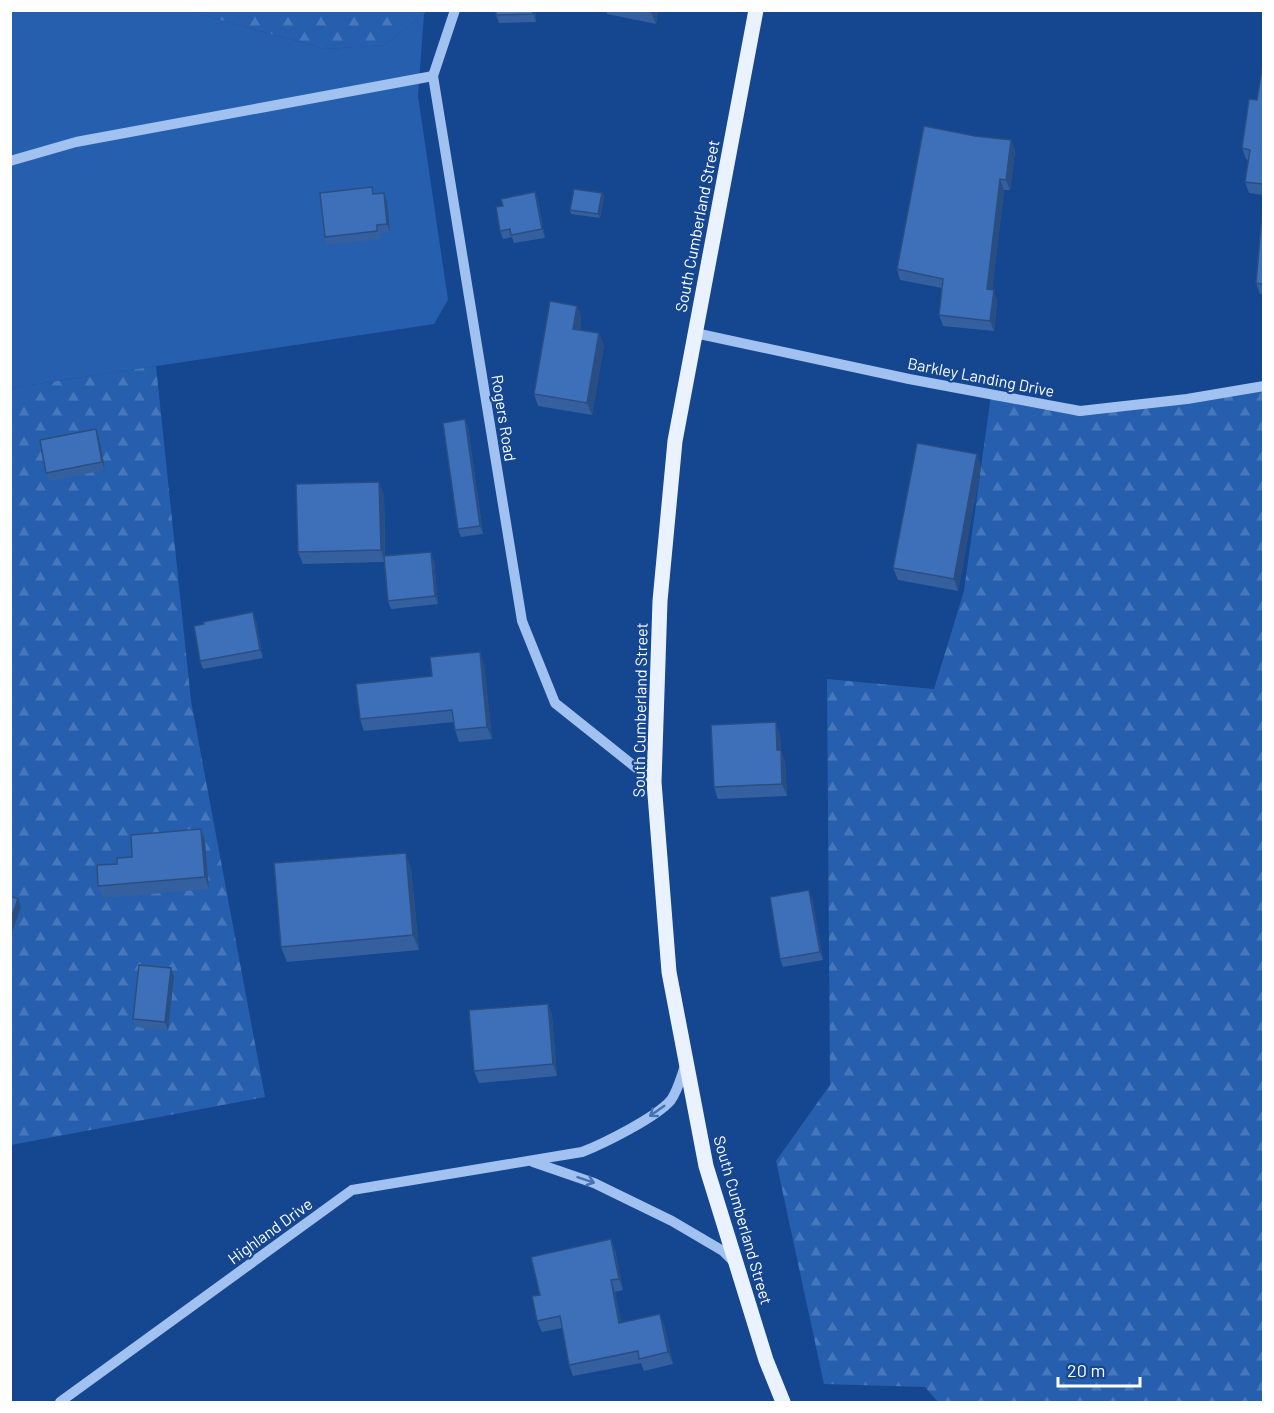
<svg xmlns="http://www.w3.org/2000/svg" width="1274" height="1413" viewBox="0 0 1274 1413" font-family="Barlow,sans-serif">
	<defs>
		<pattern id="forest-firs" width="22" height="20" patternUnits="userSpaceOnUse" patternTransform="scale(1.5)"><rect width="22" height="20" fill="#275faf"/><path d="M5 1l3.5 6h-7zM16 11l3.5 6h-7z" fill="#4777bb"/></pattern>
	</defs>
	<rect width="100%" height="100%" fill="#154690"/>
	<!-- grass -->
	<path fill="#275faf" d="M11,11H190L213,18L326,49L384,45L424,14L418,96L448,300L434,324L11,388Z"/>
	<!-- forest -->
	<g fill="url(#forest-firs)">
		<path d="M190,11L426,10V11L424,14L384,45L326,49L213,18Z"/>
		<path d="M156,366L191,701L265,1097L11,1145V388Z"/>
		<path d="M1263,386V1402H938L925,1387L824,1384L776,1161L830,1085L827,679L934,689L964,591L991,395L1080,411Z"/>
	</g>
	<g fill="none" stroke-linecap="round" stroke-linejoin="round">
		<!-- minor -->
		<g stroke="#a1c2f1" stroke-width="10">
			<path d="M455,10L433,76L522,621L555,703L654,782"/>
			<path d="M10,161L76,142L433,76"/>
			<path d="M695,333L909,379L1080,411L1187,399L1264,386"/>
			<path d="M533,1162L594,1183L672,1221L723,1251L735,1263"/>
			<path d="M60,1402L352,1190L582,1152C603,1144 657,1117 671,1100C678,1090 681,1077 685,1066"/>
		</g>
		<!-- major -->
		<path stroke="#ebf2ff" stroke-width="15" d="M756,10L675,441L660,601L654,782L669,972L706,1166L766,1360L783,1402"/>
	</g>
	<!-- wall -->
	<g fill="#34609f">
		<path d="M496,10H535L536,22L499,23L496,15Z"/>
		<path d="M606,10H658L656,24L607,14Z"/>
		<path d="M1263,69V195L1249,193L1245,182L1248,160L1246,159L1242,148L1257,100Z"/>
		<path d="M975,136L1011,140L1015,151L1010,190H1004L992,290L997,301L994,331L943,326L939,315L942,288L900,280L897,269Z"/>
		<path d="M372,187L374,194L384,193L387,201L390,232L380,233V239L327,245L325,237Z"/>
		<path d="M535,192L538,200L545,238L514,243L512,237L503,239L500,231L503,206Z"/>
		<path d="M602,193L604,197L600,218L571,214L570,210Z"/>
		<path d="M1263,203V294H1260L1256,283Z"/>
		<path d="M577,306L581,318L580,330L604,345L592,415L538,406L534,394Z"/>
		<path d="M465,419L468,427L483,534L461,537L458,529Z"/>
		<path d="M99,437L105,470L49,481L46,473Z"/>
		<path d="M981,466L958,591L898,580L893,568Z"/>
		<path d="M384,494L385,556L434,560L438,604L391,609L388,601L384,562L303,564L298,552Z"/>
		<path d="M256,621L263,658L203,669L200,661Z"/>
		<path d="M484,664L492,739L459,742L455,730L454,722L364,731L360,719L432,676Z"/>
		<path d="M780,734L781,751L785,762L787,796L718,799L714,787Z"/>
		<path d="M205,841L209,889L103,898L98,886L117,864L132,857Z"/>
		<path d="M411,869L419,950L287,962L281,947Z"/>
		<path d="M812,898L823,960L783,967L780,959Z"/>
		<path d="M171,968L174,976L168,1031L136,1027L133,1019Z"/>
		<path d="M548,1004L552,1016L557,1076L479,1083L474,1071Z"/>
		<path d="M615,1250L623,1290L615,1292L621,1323L664,1325L673,1364L644,1371L641,1363L573,1376L569,1365L562,1328L542,1332L537,1321L540,1295Z"/>
	</g>
	<!-- shaded-wall -->
	<g fill="#2b4e82">
		<path d="M532,10H535L536,22L533,14Z"/>
		<path d="M652,10H658L656,24L651,12Z"/>
		<path d="M1011,140L1015,151L1010,190L1006,180Z"/>
		<path d="M1000,179L1004,190L991,300L987,289Z"/>
		<path d="M535,192L538,200L545,238L542,229Z"/>
		<path d="M384,193L387,201L390,232L387,224Z"/>
		<path d="M602,193L604,197L600,218L598,214Z"/>
		<path d="M994,290L997,301L994,331L990,321Z"/>
		<path d="M577,306L581,318L578,341L573,329Z"/>
		<path d="M599,333L604,345L592,415L587,403Z"/>
		<path d="M465,419L468,427L483,534L480,526Z"/>
		<path d="M96,429L99,437L105,470L102,462Z"/>
		<path d="M977,454L981,466L958,591L954,579Z"/>
		<path d="M379,482L384,494L385,562L381,550Z"/>
		<path d="M431,552L434,560L438,604L435,596Z"/>
		<path d="M253,612L256,621L263,658L260,650Z"/>
		<path d="M480,652L484,664L492,739L487,727Z"/>
		<path d="M776,722L780,734L781,751L785,762L787,796L782,784L777,750Z"/>
		<path d="M201,829L205,841L209,889L205,877Z"/>
		<path d="M406,853L411,869L419,950L413,935Z"/>
		<path d="M809,890L812,898L823,960L820,952Z"/>
		<path d="M18,899L21,907L10,938V921Z"/>
		<path d="M171,968L174,976L168,1031L165,1022Z"/>
		<path d="M548,1004L552,1016L557,1076L553,1064Z"/>
		<path d="M611,1239L615,1250L623,1290L619,1279Z"/>
		<path d="M611,1280L615,1292L624,1335L619,1323Z"/>
		<path d="M660,1314L664,1325L673,1364L668,1352Z"/>
	</g>
	<!-- building -->
	<g fill="#3d70b9" stroke="#2b4e82" stroke-width="1.5">
		<path d="M496,10H532L533,14L496,15Z"/>
		<path d="M1262,69H1263V184L1245,182L1250,150L1242,148L1249,99L1257,100Z"/>
		<path d="M924,126L975,136L1011,140L1006,180L1000,179L987,289L994,290L990,321L939,315L943,279L897,269Z"/>
		<path d="M372,187L373,194L384,193L387,224L377,225V231L325,237L320,193Z"/>
		<path d="M574,189L602,193L598,214L570,210Z"/>
		<path d="M535,192L542,229L511,235L510,229L500,231L496,207L503,206L501,199Z"/>
		<path d="M1263,203V284L1256,283Z"/>
		<path d="M550,301L577,306L573,329L599,333L587,403L534,394Z"/>
		<path d="M465,419L480,526L458,529L443,423Z"/>
		<path d="M96,429L102,462L46,473L40,440Z"/>
		<path d="M917,443L977,454L954,579L893,568Z"/>
		<path d="M379,482L381,550L298,552L296,484Z"/>
		<path d="M431,552L435,596L388,601L384,556Z"/>
		<path d="M253,612L260,650L200,661L194,626L204,624L203,622Z"/>
		<path d="M480,652L487,727L455,730L452,710L360,719L356,684L432,676L430,657Z"/>
		<path d="M776,722L777,750H781L782,784L714,787L711,725Z"/>
		<path d="M201,829L205,877L98,886L97,865L117,864V858L132,857L131,835Z"/>
		<path d="M406,853L413,935L281,947L274,863Z"/>
		<path d="M809,890L820,952L780,959L770,897Z"/>
		<path d="M10,896L18,899L10,921Z"/>
		<path d="M139,965L171,968L165,1022L133,1019Z"/>
		<path d="M548,1004L553,1064L474,1071L469,1010Z"/>
		<path d="M611,1239L619,1279L611,1280L619,1323L660,1314L668,1352L639,1359L638,1351L569,1365L560,1316L537,1321L532,1296L540,1295L531,1257Z"/>
	</g>
	<!-- one-way arrows -->
	<defs><path id="oneway-shaft" d="M-6 0H5M1.5-3L5.5 0L1.5 3" fill="none" stroke-width="1.6" stroke-linecap="round" stroke-linejoin="round" transform="scale(1.5)"/></defs>
	<g stroke="#4671b2">
		<use href="#oneway-shaft" transform="translate(657 1111) rotate(145)"/>
		<use href="#oneway-shaft" transform="translate(586 1180) rotate(19)"/>
	</g>
	<g text-anchor="middle" stroke-width="4.5" stroke-linejoin="round" paint-order="stroke">
		<!-- street labels -->
		<g font-size="16" fill="#fff" stroke="#154690">
			<text transform="translate(697 226) rotate(-79)" y="6">South Cumberland Street</text>
			<text transform="translate(981 377) rotate(11)" y="6">Barkley Landing Drive</text>
			<text transform="translate(504 418) rotate(81)" y="6">Rogers Road</text>
			<text transform="translate(640 710) rotate(-89)" y="6">South Cumberland Street</text>
			<text transform="translate(743 1220) rotate(74)" y="6">South Cumberland Street</text>
			<text transform="translate(270 1231) rotate(-36)" y="6">Highland Drive</text>
		</g>
	</g>
	<!-- border -->
	<rect width="1274" height="1413" fill="none" stroke="#ffffff" stroke-width="24"/>
	<!-- scale -->
	<path d="M1058 1377v9h82v-9" fill="none" stroke="#ffffff" stroke-width="3"/>
	<text x="1067" y="1377" font-size="18" fill="#ffffff" stroke="#154690" stroke-width="4.5" paint-order="stroke">20 m</text>
</svg>
